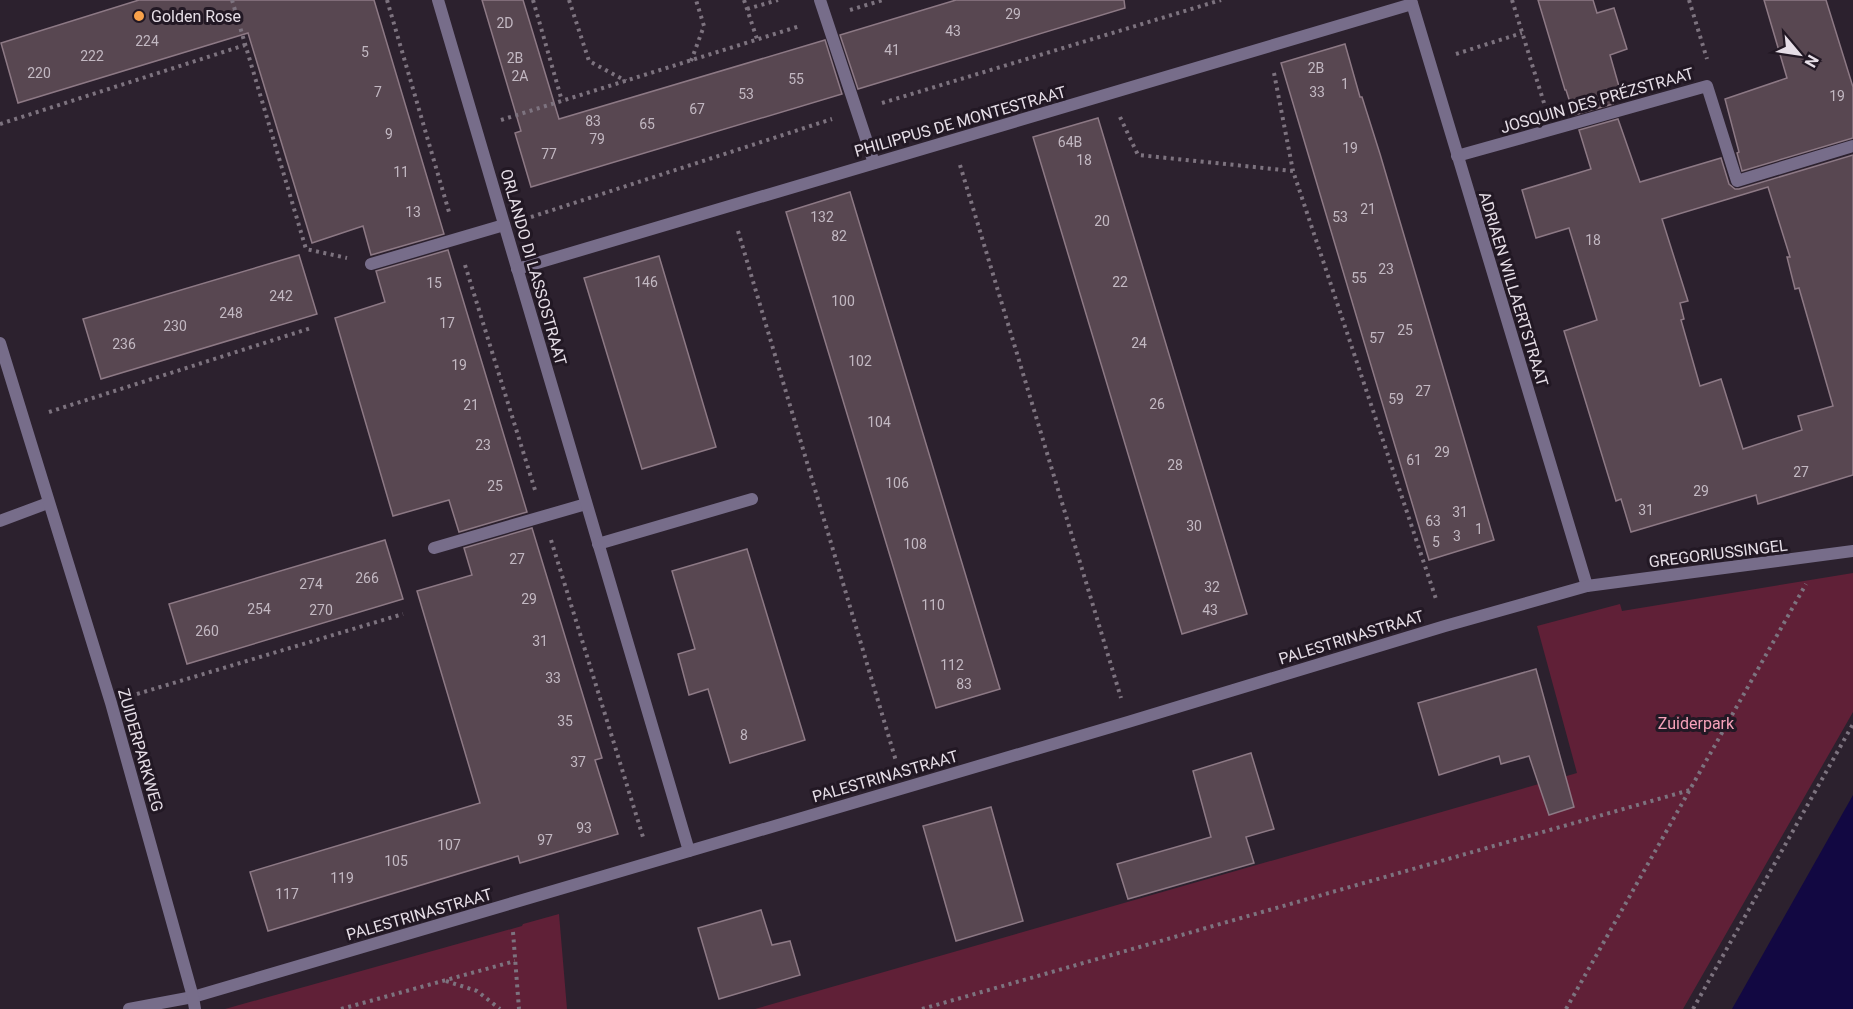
<svg xmlns="http://www.w3.org/2000/svg" width="1853" height="1009" viewBox="0 0 1853 1009" font-family="Roboto,sans-serif">
	<rect width="100%" height="100%" fill="#2c212e"/>
	<!-- green -->
	<g fill="#602037">
		<path d="M1853,573V712L1683,1009H755L1577,773L1537,626L1620,604L1622,611Z"/>
		<path d="M559,914L567,1009H225L522,926L523,924Z"/>
	</g>
	<!-- water -->
	<path fill="#120842" d="M1853,795V1009H1732Z"/>
	<!-- building -->
	<g fill="#584751" stroke="#8d7985" stroke-width="1.5" fill-rule="evenodd">
		<path d="M139,0H374L444,234L371,255L363,226L312,243L248,33L18,103L1,43Z"/>
		<path d="M482,0H523L559,119L825,40L842,94L531,187L515,133L521,131Z"/>
		<path d="M956,0H1124L1125,8L858,89L840,35Z"/>
		<path d="M1538,0H1593L1597,13L1614,8L1627,49L1610,55L1622,97L1611,100L1613,104L1574,115L1566,90H1565Z"/>
		<path d="M1764,0H1826L1853,87V138L1742,171L1737,153L1739,152L1725,99L1787,78Z"/>
		<path d="M1345,44L1360,97H1362L1380,154L1494,540L1429,560L1281,63Z"/>
		<path d="M1098,118L1247,614L1182,634L1033,137Z"/>
		<path d="M1618,119L1640,182L1721,158L1729,184L1735,189H1739L1853,155V475L1758,504L1756,495L1631,532L1621,499L1616,501L1564,331L1597,320L1569,228L1536,238L1522,190L1591,169L1579,130ZM1768,187L1790,257H1787L1795,289L1799,288L1833,406L1798,416L1802,430L1743,449L1721,379L1700,386L1681,320L1684,319L1680,303L1688,301L1662,219Z"/>
		<path d="M850,192L1000,689L936,708L786,212Z"/>
		<path d="M448,250L527,512L459,532L449,500L393,516L335,318L385,302L376,271Z"/>
		<path d="M299,255L317,314L101,379L83,319Z"/>
		<path d="M659,256L716,447L642,469L584,278Z"/>
		<path d="M532,528L602,758L595,760L618,834L520,863L518,856L268,931L250,872L480,803L417,591L472,575L464,548Z"/>
		<path d="M385,540L403,599L187,664L169,604Z"/>
		<path d="M747,549L805,740L730,763L708,689L689,695L678,654L695,649L672,571Z"/>
		<path d="M1536,669L1574,807L1549,815L1529,756L1501,764L1499,756L1439,775L1418,703Z"/>
		<path d="M1251,753L1274,829L1246,837L1254,863L1128,899L1117,864L1211,837L1193,771Z"/>
		<path d="M991,807L1023,921L956,941L923,826Z"/>
		<path d="M761,910L772,945L790,941L800,975L719,999L698,928Z"/>
	</g>
	<g fill="none" stroke-linecap="round" stroke-linejoin="round">
		<!-- path -->
		<g stroke="#7d737f" stroke-width="4" stroke-dasharray="3 4.5" stroke-linecap="butt">
			<path d="M232,0L306,249L347,258"/>
			<path d="M387,0L449,212"/>
			<path d="M533,0L562,101"/>
			<path d="M569,0L589,61L626,81"/>
			<path d="M744,0L757,39"/>
			<path d="M1512,0L1544,103"/>
			<path d="M1689,0L1707,59"/>
			<path d="M747,9L778,0"/>
			<path d="M850,10L883,0"/>
			<path d="M1456,54L1522,33"/>
			<path d="M691,61L704,26L696,0"/>
			<path d="M1274,73L1293,171"/>
			<path d="M882,103L1221,0"/>
			<path d="M1120,117L1138,155L1293,171L1437,602"/>
			<path d="M501,120L800,26"/>
			<path d="M0,124L245,45"/>
			<path d="M960,165L1121,698"/>
			<path d="M531,217L832,119"/>
			<path d="M738,231L896,761"/>
			<path d="M465,265L535,490"/>
			<path d="M49,412L311,328"/>
			<path d="M551,540L643,837"/>
			<path d="M137,694L403,614"/>
			<path d="M513,932L519,1009"/>
			<path d="M446,981L477,991L500,1009"/>
			<path d="M341,1009L515,961"/>
			<path d="M922,1009L1690,790"/>
			<path d="M1566,1009L1806,584"/>
			<path d="M1693,1009L1853,724"/>
		</g>
		<!-- service -->
		<g stroke="#776d8a" stroke-width="12">
			<path d="M820,0L874,163"/>
			<path d="M371,264L504,225"/>
			<path d="M0,521L48,503"/>
			<path d="M434,548L586,504"/>
		</g>
		<!-- minor -->
		<g stroke="#776d8a" stroke-width="12">
			<path d="M438,0L689,851"/>
			<path d="M1411,0L1587,586"/>
			<path d="M1457,156L1707,86L1737,181L1853,146"/>
			<path d="M517,269L1412,4"/>
			<path d="M598,544L752,499"/>
			<path d="M129,1009L193,997L1128,722L1445,626L1587,586L1853,551"/>
		</g>
		<!-- tertiary -->
		<path stroke="#776d8a" stroke-width="12" d="M0,343L111,703L193,997L195,1009"/>
	</g>
	<!-- markers -->
	<circle fill="#f8a14a" stroke="#221824" stroke-width="2" cx="139" cy="16" r="6"/>
	<g text-anchor="middle" stroke-width="6" stroke-linejoin="round" paint-order="stroke">
		<!-- number labels -->
		<g font-size="14" fill="#c2b8c2">
			<text x="1013" y="19">29</text>
			<text x="505" y="28">2D</text>
			<text x="953" y="36">43</text>
			<text x="147" y="46">224</text>
			<text x="892" y="55">41</text>
			<text x="365" y="57">5</text>
			<text x="92" y="61">222</text>
			<text x="515" y="63">2B</text>
			<text x="1316" y="73">2B</text>
			<text x="39" y="78">220</text>
			<text x="520" y="81">2A</text>
			<text x="796" y="84">55</text>
			<text x="1345" y="89">1</text>
			<text x="378" y="97">7</text>
			<text x="1317" y="97">33</text>
			<text x="746" y="99">53</text>
			<text x="1837" y="101">19</text>
			<text x="697" y="114">67</text>
			<text x="593" y="126">83</text>
			<text x="647" y="129">65</text>
			<text x="389" y="139">9</text>
			<text x="597" y="144">79</text>
			<text x="1070" y="147">64B</text>
			<text x="1350" y="153">19</text>
			<text x="549" y="159">77</text>
			<text x="1084" y="165">18</text>
			<text x="401" y="177">11</text>
			<text x="1368" y="214">21</text>
			<text x="413" y="217">13</text>
			<text x="822" y="222">132</text>
			<text x="1340" y="222">53</text>
			<text x="1102" y="226">20</text>
			<text x="839" y="241">82</text>
			<text x="1593" y="245">18</text>
			<text x="1386" y="274">23</text>
			<text x="1359" y="283">55</text>
			<text x="646" y="287">146</text>
			<text x="1120" y="287">22</text>
			<text x="434" y="288">15</text>
			<text x="281" y="301">242</text>
			<text x="843" y="306">100</text>
			<text x="231" y="318">248</text>
			<text x="447" y="328">17</text>
			<text x="175" y="331">230</text>
			<text x="1405" y="335">25</text>
			<text x="1377" y="343">57</text>
			<text x="1139" y="348">24</text>
			<text x="124" y="349">236</text>
			<text x="860" y="366">102</text>
			<text x="459" y="370">19</text>
			<text x="1423" y="396">27</text>
			<text x="1396" y="404">59</text>
			<text x="1157" y="409">26</text>
			<text x="471" y="410">21</text>
			<text x="879" y="427">104</text>
			<text x="483" y="450">23</text>
			<text x="1442" y="457">29</text>
			<text x="1414" y="465">61</text>
			<text x="1175" y="470">28</text>
			<text x="1801" y="477">27</text>
			<text x="897" y="488">106</text>
			<text x="495" y="491">25</text>
			<text x="1701" y="496">29</text>
			<text x="1646" y="515">31</text>
			<text x="1460" y="517">31</text>
			<text x="1433" y="526">63</text>
			<text x="1194" y="531">30</text>
			<text x="1479" y="534">1</text>
			<text x="1457" y="541">3</text>
			<text x="1436" y="547">5</text>
			<text x="915" y="549">108</text>
			<text x="517" y="564">27</text>
			<text x="367" y="583">266</text>
			<text x="311" y="589">274</text>
			<text x="1212" y="592">32</text>
			<text x="529" y="604">29</text>
			<text x="933" y="610">110</text>
			<text x="259" y="614">254</text>
			<text x="321" y="615">270</text>
			<text x="1210" y="615">43</text>
			<text x="207" y="636">260</text>
			<text x="540" y="646">31</text>
			<text x="952" y="670">112</text>
			<text x="553" y="683">33</text>
			<text x="964" y="689">83</text>
			<text x="565" y="726">35</text>
			<text x="744" y="740">8</text>
			<text x="578" y="767">37</text>
			<text x="584" y="833">93</text>
			<text x="545" y="845">97</text>
			<text x="449" y="850">107</text>
			<text x="396" y="866">105</text>
			<text x="342" y="883">119</text>
			<text x="287" y="899">117</text>
		</g>
		<!-- poi labels -->
		<g font-size="16" fill="#e6dee7" stroke="#221824" text-anchor="start">
			<text x="151" y="22">Golden Rose</text>
		</g>
		<!-- street labels -->
		<g font-size="16" fill="#e6dee7" stroke="#221824">
			<text transform="translate(1597 100) rotate(-16)" y="6">JOSQUIN DES PRÉZSTRAAT</text>
			<text transform="translate(960 121) rotate(-16)" y="6">PHILIPPUS DE MONTESTRAAT</text>
			<text transform="translate(534 267) rotate(74)" y="6">ORLANDO DI LASSOSTRAAT</text>
			<text transform="translate(1514 289) rotate(73)" y="6">ADRIAEN WILLAERTSTRAAT</text>
			<text transform="translate(1718 553) rotate(-7)" y="6">GREGORIUSSINGEL</text>
			<text transform="translate(1351 637) rotate(-17)" y="6">PALESTRINASTRAAT</text>
			<text transform="translate(141 750) rotate(74)" y="6">ZUIDERPARKWEG</text>
			<text transform="translate(885 776) rotate(-16)" y="6">PALESTRINASTRAAT</text>
			<text transform="translate(419 914) rotate(-16)" y="6">PALESTRINASTRAAT</text>
		</g>
		<!-- park labels -->
		<g font-size="16" fill="#f7a2ba" stroke="#221824">
			<text x="1696" y="729">Zuiderpark</text>
		</g>
	</g>
	<!-- north arrow -->
	<g transform="translate(1799 54) rotate(119)" stroke="#221824" stroke-width="4.5" paint-order="stroke">
	<path d="M0-4.5L10 22L0 15L-10 22Z" fill="#e6dee7"/>
	<text y="-9" font-size="16" font-weight="bold" text-anchor="middle" fill="#e6dee7">N</text>
	</g>
</svg>
